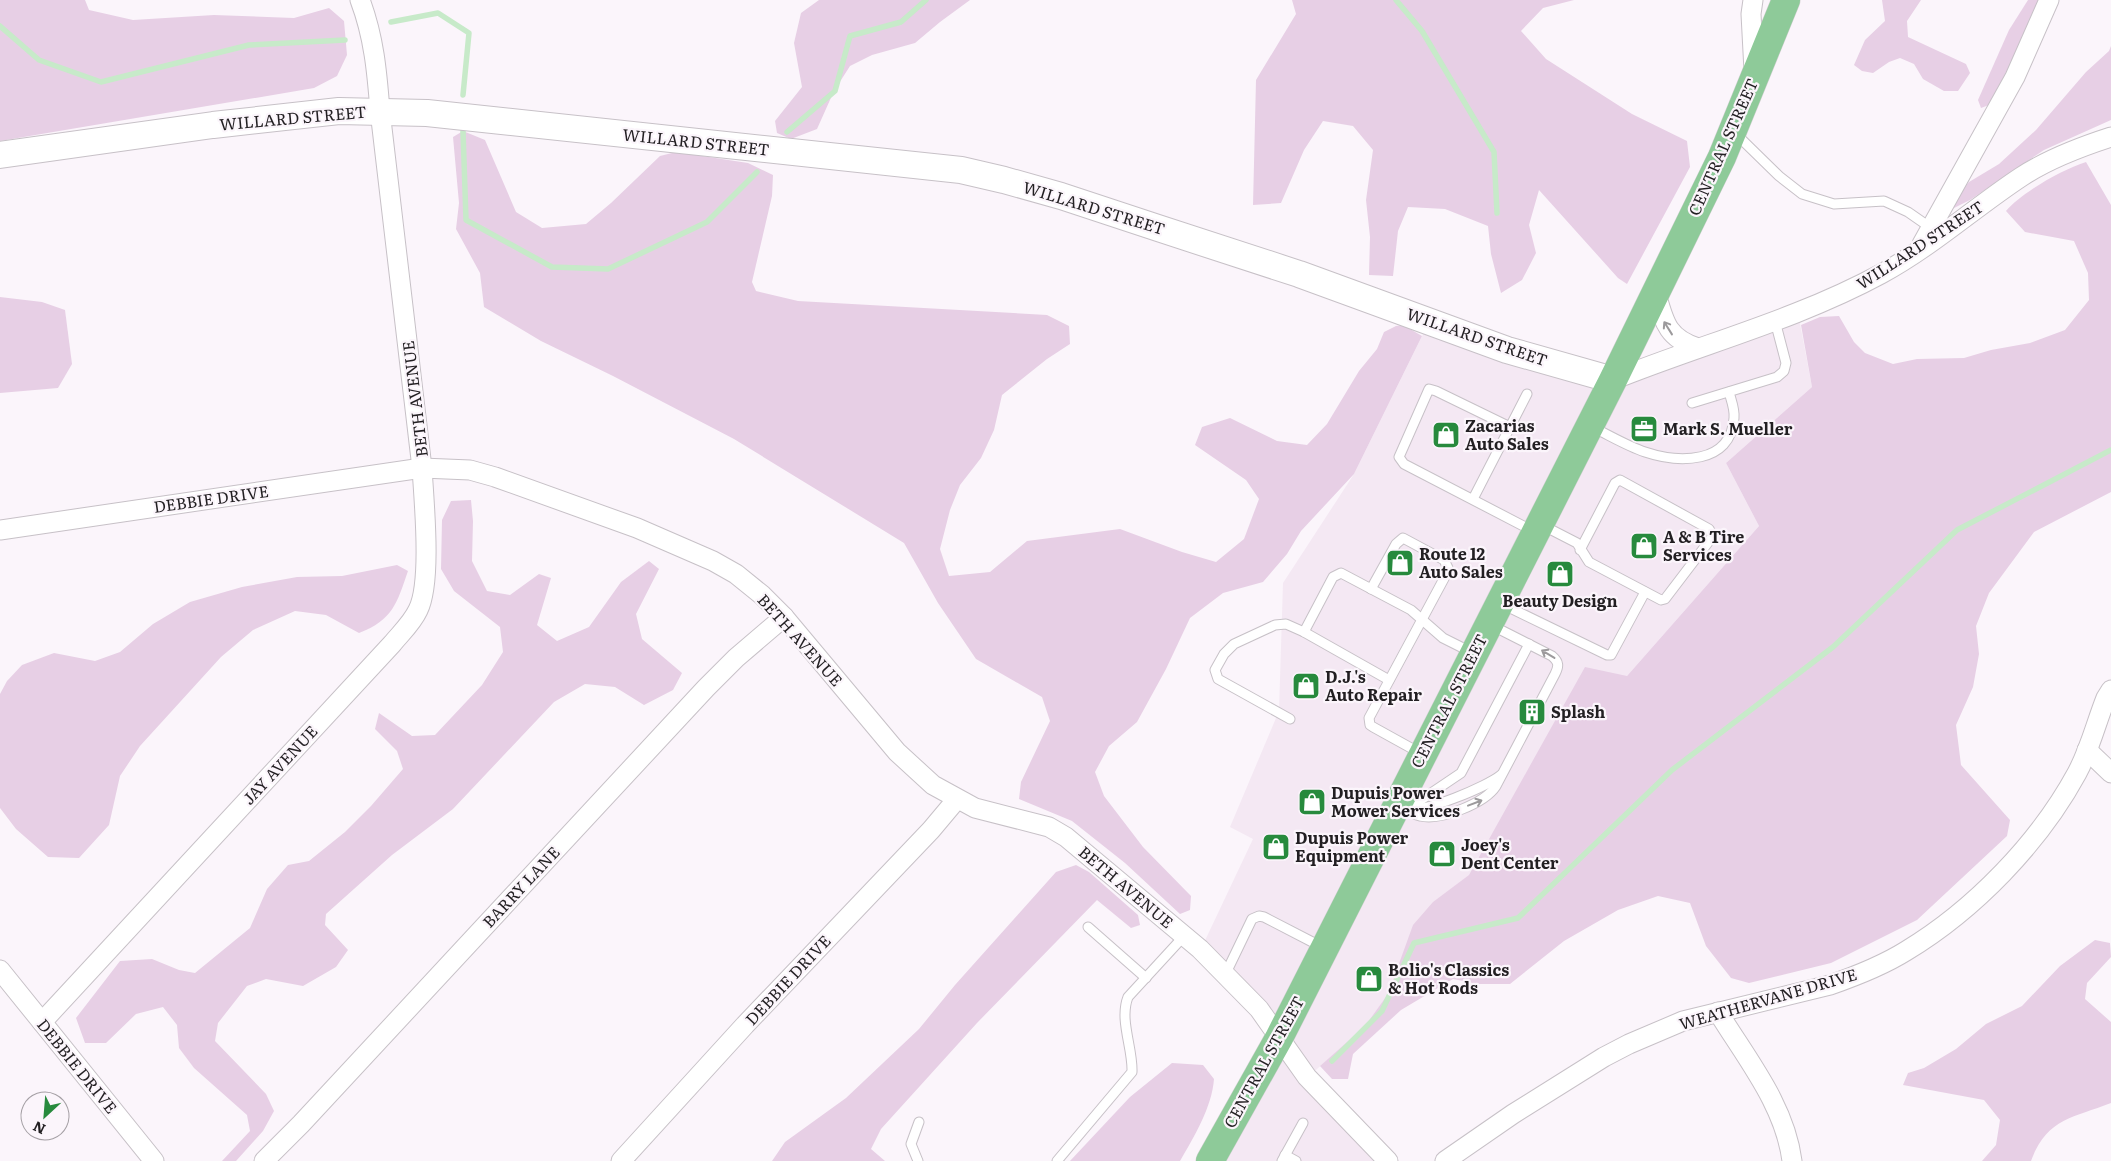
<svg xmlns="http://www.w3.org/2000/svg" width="2111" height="1161" viewBox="0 0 2111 1161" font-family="Literata,serif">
	<rect width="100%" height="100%" fill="#fbf5fb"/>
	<!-- built -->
	<path fill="#f4e8f3" d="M1798,313L1812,387L1726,463L1759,526L1627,676L1451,908L1365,1026L1308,1077L1388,1161H1210L1279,1038L1201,949L1253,839L1230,827L1279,711L1283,583L1354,474L1429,322L1613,380Z"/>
	<!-- green -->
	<g fill="#e7cfe5">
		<path d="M0,0H85L89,10L133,20L214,15L294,18L329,8L344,21L347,55L337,76L314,88L0,141Z"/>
		<path d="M819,0H970L940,22L915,43L872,55L850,66L834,91L817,129L791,139L777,133L775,121L802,87L794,43L801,13Z"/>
		<path d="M1292,0H1574L1543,8L1521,31L1546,59L1632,114L1687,141L1690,167L1627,284L1618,278L1539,190L1529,225L1536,253L1522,280L1501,293L1491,254L1488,226L1445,209L1408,207L1398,231L1393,276L1369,275L1370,237L1366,200L1373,150L1353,126L1323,121L1304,150L1281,203L1253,205L1256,80L1296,14Z"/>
		<path d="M1882,0H1921L1907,21L1908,37L1966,64L1970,73L1958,91H1944L1923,79L1914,64L1900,58L1889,62L1873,73L1862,71L1854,65L1865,40L1885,21Z"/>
		<path d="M2028,0H2044L2022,49L1989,105L1981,108L1978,100L2009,30Z"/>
		<path d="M2111,46V120L2044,150L1970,200L1954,208L1953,198L1969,182L1999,164L2036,130L2086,72L2109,51Z"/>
		<path d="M463,131L485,140L516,212L542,228L586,224L611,203L660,156L676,152L748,163L773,175L772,196L752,282L756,291L798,301L1047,315L1069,326L1070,344L1047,359L1002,395L994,430L981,458L960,485L950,510L940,549L949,576L990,572L1027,541L1120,529L1182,552L1216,562L1244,539L1259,499L1246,480L1195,445L1202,427L1230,418L1277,441L1307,445L1327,424L1359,371L1377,349L1384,332L1396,326L1403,325L1422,336L1354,474L1301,531L1287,554L1263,582L1223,593L1190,618L1166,669L1137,722L1109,746L1095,772L1104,796L1143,847L1191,896L1190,910L1180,914L1125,863L1072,821L1019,799L1021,782L1050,721L1042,697L976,659L938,603L904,543L734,439L613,376L541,341L484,307L480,273L456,229L459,203L453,137Z"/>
		<path d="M2086,162L2111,205V492L2034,532L1989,593L1976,626L1979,654L1973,687L1956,725L1961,765L2010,820L2007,836L1917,920L1831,963L1749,983L1731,978L1706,946L1690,903L1658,896L1618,910L1564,941L1510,984H1478L1453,979L1401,1010L1353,1054L1348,1079H1332L1320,1066L1365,1026L1388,994L1413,925L1433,902L1469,875L1585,667L1627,676L1759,526L1726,463L1812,387L1801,325L1820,317L1839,316L1854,342L1865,353L1893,364L1917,359L1964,358L1991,350L2030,343L2065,330L2089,300L2088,273L2074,241L2025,232L2006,211C2021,193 2063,169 2086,162Z"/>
		<path d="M0,297L42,302L65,310L72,364L58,388L0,393Z"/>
		<path d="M471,500L473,521L472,561L487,591L510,595L539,574L551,578L537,625L557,641L589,627L621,582L649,561L659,569L636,614L642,639L682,673L673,690L644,705L615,687L585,684L554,702L453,809L392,855L326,914L325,925L348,950L336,967L303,986L266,979L247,986L218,1023L215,1041L266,1094L274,1111L263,1131L236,1161H222L250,1131L247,1115L194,1068L179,1048L177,1025L163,1007L136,1014L106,1043H85L76,1018L120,961L152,959L179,970L195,973L250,928L267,889L288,865L309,861L345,832L371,806L403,769L397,751L375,729L379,713L412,736L435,735L482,685L503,652L500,627L454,591L441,569L442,520L451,501Z"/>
		<path d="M397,565L408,571C397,603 393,620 359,633L326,615L295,611L253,630L221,657L140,746L120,776L109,825L79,858L48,857L16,829L0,808V694L7,681L22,665L54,653L95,661L120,652L153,624L190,602L242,587L297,577L342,576Z"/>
		<path d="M1076,865L1089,872L1138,915L1140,925L1131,928L1097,900L977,1023L881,1129L871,1149L885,1161H772L785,1142L846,1098L919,1029L955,985L1056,872Z"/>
		<path d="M2095,940L2110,943L2111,957L2087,983L2085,999L2111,1022V1103C2073,1118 2047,1118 2031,1161H1982L1996,1145L2000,1120L1984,1100L1903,1085L1908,1073L1924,1068L1956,1049L1986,1024L2022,1006L2060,966Z"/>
		<path d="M1172,1063L1203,1065L1214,1079C1212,1107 1194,1137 1180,1161H1070L1130,1097Z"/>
	</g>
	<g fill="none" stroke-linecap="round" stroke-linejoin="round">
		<!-- stream -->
		<g stroke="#c7eac9" stroke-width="5.5">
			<path d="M1396,0L1422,31L1494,152L1497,213"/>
			<path d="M391,22L438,13L469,33L463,95"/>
			<path d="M0,26L39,60L101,82L249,45L345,40"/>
			<path d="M463,131L466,220L552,267L608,269L707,222L757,172"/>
			<path d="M787,132L835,91L850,36L901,22L926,0"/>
			<path d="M1332,1061L1382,1011L1414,943L1518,918L1672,770L1833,647L1957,530L2111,450"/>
		</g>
		<defs>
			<g id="lane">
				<path d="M1736,134L1779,176L1802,194L1834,204L1884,201L1908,212L1931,228"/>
				<path d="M1692,403L1777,377L1784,371L1786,363L1775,321"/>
				<path d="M1510,427L1436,391L1429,389L1399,457L1404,464L1533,531"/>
				<path d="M1592,427C1609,435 1627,446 1645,452C1678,463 1731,465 1734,418C1735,409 1731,400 1729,392"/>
				<path d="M1473,499L1527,394"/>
				<path d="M1542,525L1577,543L1589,562L1661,600L1665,599L1713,536L1709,529L1620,480L1615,483L1580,550"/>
				<path d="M1371,589L1396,544L1403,538L1444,560L1448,568L1447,573L1369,718L1370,725L1373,727L1420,753"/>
				<path d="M1502,604L1607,655H1611L1645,592"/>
				<path d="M1304,632L1333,577L1341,573L1411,610L1443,638L1471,652"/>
				<path d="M1290,719L1218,679L1215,670L1224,654L1234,644L1275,625L1286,624L1304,632L1389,680"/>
				<path d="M1400,804C1406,809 1413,815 1420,816C1441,821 1485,803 1496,786L1555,674C1559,666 1559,662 1552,656L1491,625"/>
				<path d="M1403,805L1415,804L1461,773L1529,644"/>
				<path d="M1407,808C1423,814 1488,786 1501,775"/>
				<path d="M1088,927L1146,978"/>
				<path d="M1225,975L1252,919L1259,916L1264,917L1322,947"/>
				<path d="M1285,1155L1296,1161"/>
				<path d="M918,1161L911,1144L919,1122"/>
				<path d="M1057,1161L1132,1072C1133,1048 1119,1020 1128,997L1185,935"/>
				<path d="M1282,1161L1303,1123"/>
			</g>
			<g id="street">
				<path d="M1753,0L1751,14L1754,71"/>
				<path d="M1922,244L2015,77L2049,0"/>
				<path d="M1656,293C1664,322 1667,338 1698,348"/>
				<path d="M1613,380C1702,344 1796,320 1881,274C1931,247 1974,208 2021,177C2048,159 2080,147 2111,137"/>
				<path d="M0,530L422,468L470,470L495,477L637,528L713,561L736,574L762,595L784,617L897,752L933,785L975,808L1049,827L1066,837L1200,949L1259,1009L1307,1077L1388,1161"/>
				<path d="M2087,750L2111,773"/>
				<path d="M0,970L154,1161"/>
				<path d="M1718,1012C1746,1058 1785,1105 1792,1161"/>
				<path d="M42,1022L392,644C401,633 412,623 418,610C432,582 424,502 422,468L380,111C377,72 374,37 360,0"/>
				<path d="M264,1161L301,1124L706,688L736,658L784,617"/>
				<path d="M621,1161L745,1025L931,830L957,799"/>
				<path d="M1445,1161L1513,1114L1604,1057L1629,1044L1683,1021L1830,985C1856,976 1882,966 1906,951C1974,910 2039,843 2077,773C2090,749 2096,723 2106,698L2111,690"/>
			</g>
			<path id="secondary" d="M0,155L213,125L339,111L427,113L961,170L1004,180L1061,196L1158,228L1299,274L1507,350L1613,380"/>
			<path id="primary" d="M1210,1161L1279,1038L1613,380L1722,157L1786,0"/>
		</defs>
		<!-- lane casing -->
		<use href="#lane" stroke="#c7c1c7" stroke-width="11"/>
		<!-- street casing -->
		<use href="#street" stroke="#c7c1c7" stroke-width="21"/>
		<!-- secondary casing -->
		<use href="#secondary" stroke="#c7c1c7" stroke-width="28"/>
		<!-- primary casing -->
		<use href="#primary" stroke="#d3d2d3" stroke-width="29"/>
		<!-- lane -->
		<use href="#lane" stroke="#fff" stroke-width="9"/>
		<!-- street -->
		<use href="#street" stroke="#fff" stroke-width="19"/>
		<!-- secondary -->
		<use href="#secondary" stroke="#fff" stroke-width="26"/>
		<!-- primary -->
		<use href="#primary" stroke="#8eca99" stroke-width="28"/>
	</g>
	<!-- one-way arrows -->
	<defs><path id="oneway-shaft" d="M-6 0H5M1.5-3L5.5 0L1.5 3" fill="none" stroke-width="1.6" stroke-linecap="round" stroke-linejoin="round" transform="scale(1.25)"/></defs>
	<g stroke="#9c9a9c">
		<use href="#oneway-shaft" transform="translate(1668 328) rotate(-122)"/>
		<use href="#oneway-shaft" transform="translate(1548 654) rotate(-149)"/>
		<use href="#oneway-shaft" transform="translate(1475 803) rotate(-21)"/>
	</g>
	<!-- icons -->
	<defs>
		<symbol id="office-square" viewBox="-11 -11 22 22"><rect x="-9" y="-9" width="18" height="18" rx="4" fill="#278a3d" stroke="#fbf5fb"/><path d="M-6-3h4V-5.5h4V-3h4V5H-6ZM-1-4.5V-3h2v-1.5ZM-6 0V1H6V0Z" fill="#fff"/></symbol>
		<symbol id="shop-square" viewBox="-11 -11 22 22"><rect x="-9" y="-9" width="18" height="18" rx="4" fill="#278a3d" stroke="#fbf5fb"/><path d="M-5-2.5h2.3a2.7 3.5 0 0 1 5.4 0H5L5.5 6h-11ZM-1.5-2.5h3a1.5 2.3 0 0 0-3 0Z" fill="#fff"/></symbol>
		<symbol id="building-square" viewBox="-11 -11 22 22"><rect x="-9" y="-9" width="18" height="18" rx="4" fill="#278a3d" stroke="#fbf5fb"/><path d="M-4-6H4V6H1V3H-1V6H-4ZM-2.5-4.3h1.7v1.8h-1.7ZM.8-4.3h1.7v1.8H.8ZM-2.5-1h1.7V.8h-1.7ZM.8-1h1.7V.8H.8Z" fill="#fff"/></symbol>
	</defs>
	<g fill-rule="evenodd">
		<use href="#office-square" x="1628" y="413" width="32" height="32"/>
		<use href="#shop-square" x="1430" y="419" width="32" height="32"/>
		<use href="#shop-square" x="1628" y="530" width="32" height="32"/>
		<use href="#shop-square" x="1384" y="547" width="32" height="32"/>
		<use href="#shop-square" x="1544" y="558" width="32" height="32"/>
		<use href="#shop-square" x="1290" y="670" width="32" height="32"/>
		<use href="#building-square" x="1516" y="696" width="32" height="32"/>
		<use href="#shop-square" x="1296" y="786" width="32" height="32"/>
		<use href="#shop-square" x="1260" y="831" width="32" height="32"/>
		<use href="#shop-square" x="1426" y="838" width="32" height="32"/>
		<use href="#shop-square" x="1353" y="963" width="32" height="32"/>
	</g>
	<g text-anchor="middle" stroke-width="4.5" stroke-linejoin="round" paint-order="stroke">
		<!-- street labels -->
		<g font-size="16" fill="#221f22" stroke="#fbf5fb">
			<text transform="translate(293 118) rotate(-5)" y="6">WILLARD STREET</text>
			<text transform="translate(696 142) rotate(6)" y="6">WILLARD STREET</text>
			<text transform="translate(1723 147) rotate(-66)" y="6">CENTRAL STREET</text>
			<text transform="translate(1094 208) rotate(17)" y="6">WILLARD STREET</text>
			<text transform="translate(1920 245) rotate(-33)" y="6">WILLARD STREET</text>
			<text transform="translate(1477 337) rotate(19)" y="6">WILLARD STREET</text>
			<text transform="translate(415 399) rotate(-97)" y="6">BETH AVENUE</text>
			<text transform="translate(211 499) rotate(-8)" y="6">DEBBIE DRIVE</text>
			<text transform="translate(800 640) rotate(48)" y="6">BETH AVENUE</text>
			<text transform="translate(1449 701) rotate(-63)" y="6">CENTRAL STREET</text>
			<text transform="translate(280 765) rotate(-47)" y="6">JAY AVENUE</text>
			<text transform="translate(521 887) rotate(-47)" y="6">BARRY LANE</text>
			<text transform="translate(1126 887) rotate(40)" y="6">BETH AVENUE</text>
			<text transform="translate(788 980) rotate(-47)" y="6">DEBBIE DRIVE</text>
			<text transform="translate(1768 999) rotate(-16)" y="6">WEATHERVANE DRIVE</text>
			<text transform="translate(1264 1062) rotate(-61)" y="6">CENTRAL STREET</text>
			<text transform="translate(77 1066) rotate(51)" y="6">DEBBIE DRIVE</text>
		</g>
		<!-- poi labels -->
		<g font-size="16" font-weight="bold" fill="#221f22" stroke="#fbf5fb" text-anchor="start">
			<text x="1465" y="432">Zacarias<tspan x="1465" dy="18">Auto Sales</tspan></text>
			<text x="1663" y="435">Mark S. Mueller</text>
			<text x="1663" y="543">A &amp; B Tire<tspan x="1663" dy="18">Services</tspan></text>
			<text x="1419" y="560">Route 12<tspan x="1419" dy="18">Auto Sales</tspan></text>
			<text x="1560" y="607" text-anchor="middle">Beauty Design</text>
			<text x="1325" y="683">D.J.'s<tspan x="1325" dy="18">Auto Repair</tspan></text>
			<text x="1551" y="718">Splash</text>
			<text x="1331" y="799">Dupuis Power<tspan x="1331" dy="18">Mower Services</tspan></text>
			<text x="1295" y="844">Dupuis Power<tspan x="1295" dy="18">Equipment</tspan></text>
			<text x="1461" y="851">Joey's<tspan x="1461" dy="18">Dent Center</tspan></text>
			<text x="1388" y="976">Bolio's Classics<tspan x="1388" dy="18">&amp; Hot Rods</tspan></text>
		</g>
	</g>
	<!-- north arrow -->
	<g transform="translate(45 1116) rotate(206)"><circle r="24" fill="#fbf5fb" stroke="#a49fa4"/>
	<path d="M0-4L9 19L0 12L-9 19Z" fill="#278a3d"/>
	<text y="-8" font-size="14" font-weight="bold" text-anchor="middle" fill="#221f22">N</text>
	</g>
</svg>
